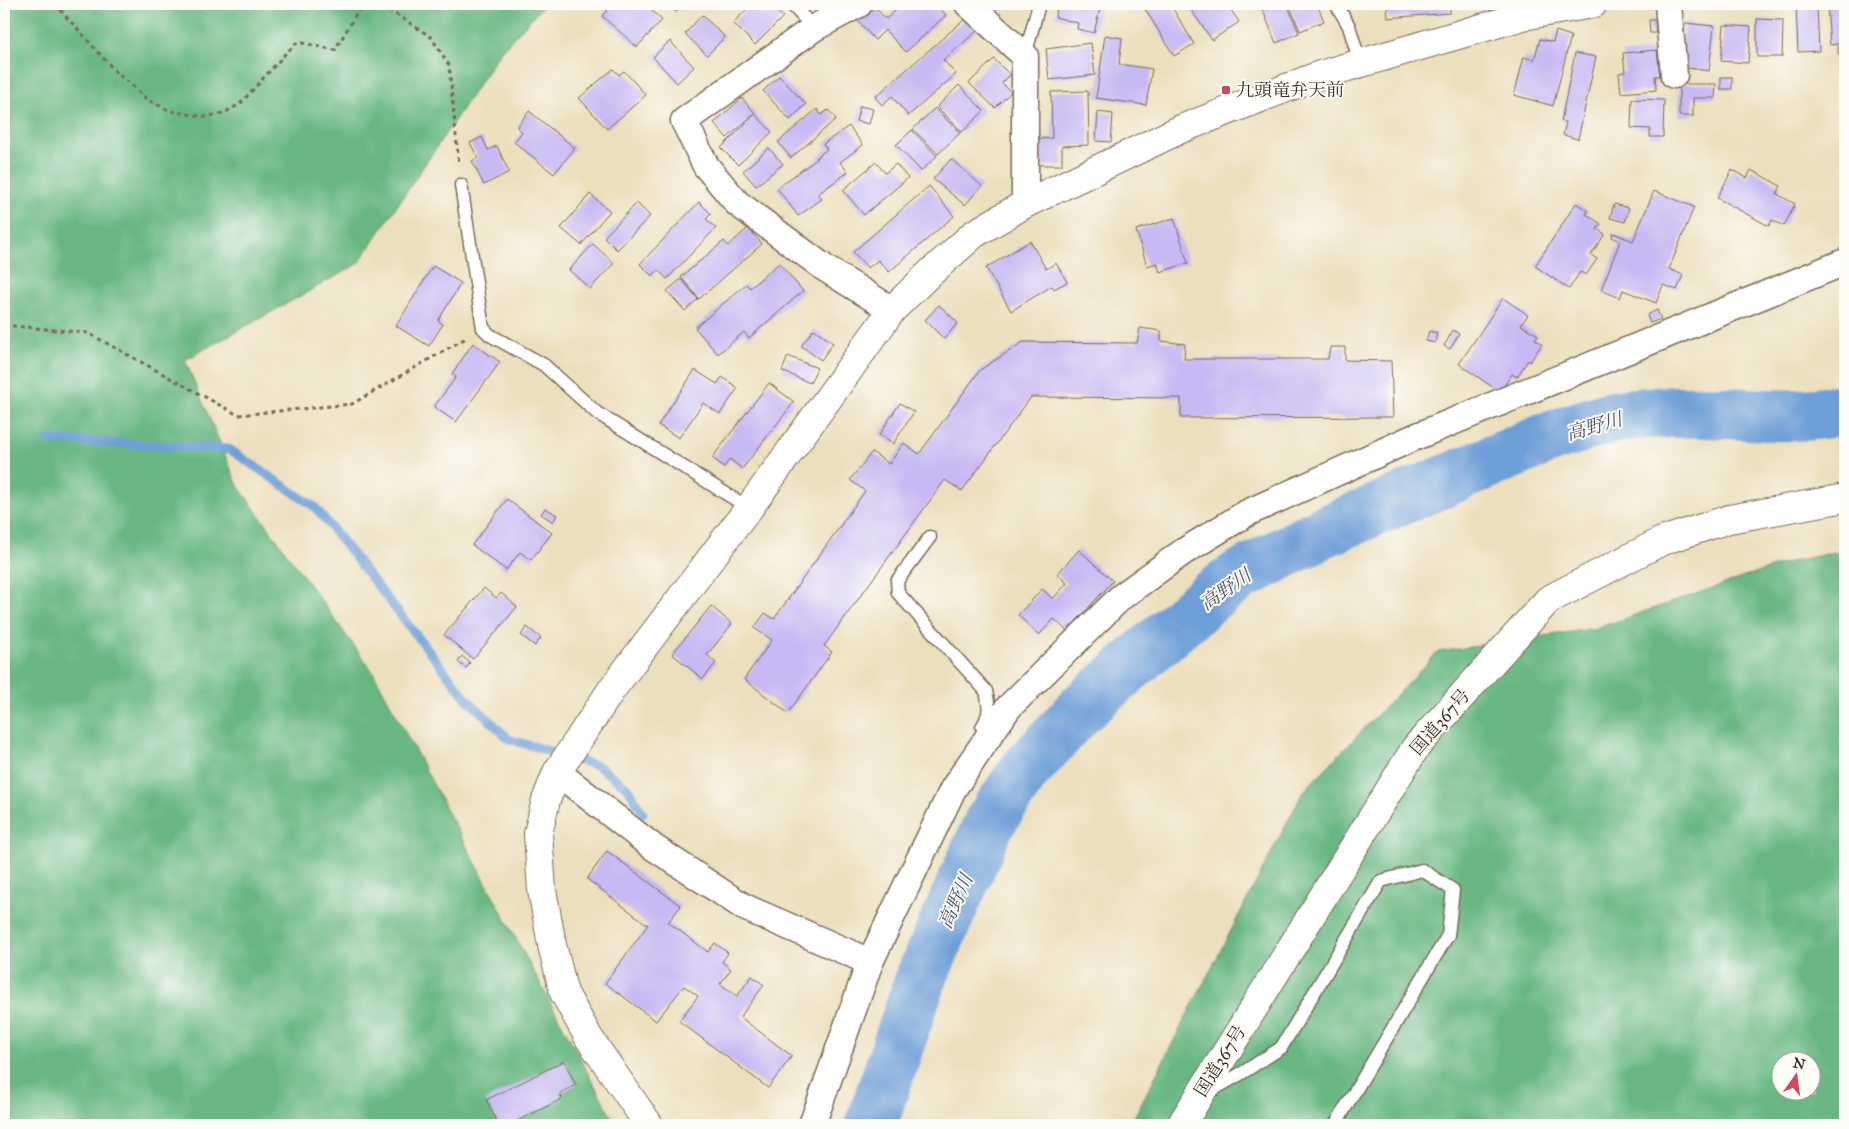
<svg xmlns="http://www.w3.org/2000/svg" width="1849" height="1129" viewBox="0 0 1849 1129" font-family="'IM FELL Great Primer','Noto Serif JP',serif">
	<rect width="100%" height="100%" fill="#fdfcf7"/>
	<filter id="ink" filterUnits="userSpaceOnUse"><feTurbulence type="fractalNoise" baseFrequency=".02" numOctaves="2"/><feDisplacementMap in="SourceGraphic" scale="10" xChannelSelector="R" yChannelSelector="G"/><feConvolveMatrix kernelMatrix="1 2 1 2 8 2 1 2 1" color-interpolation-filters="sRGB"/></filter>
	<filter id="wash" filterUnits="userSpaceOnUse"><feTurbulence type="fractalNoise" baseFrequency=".0096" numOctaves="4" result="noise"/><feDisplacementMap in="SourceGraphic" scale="20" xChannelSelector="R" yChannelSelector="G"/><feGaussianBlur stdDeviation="1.12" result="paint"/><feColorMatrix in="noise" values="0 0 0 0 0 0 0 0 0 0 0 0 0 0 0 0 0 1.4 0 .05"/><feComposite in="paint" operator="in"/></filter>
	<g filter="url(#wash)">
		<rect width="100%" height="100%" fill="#ecdfbd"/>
		<!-- forest -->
		<g fill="#68b782" stroke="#527050" fill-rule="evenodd">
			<path d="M4,4H545L501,51L358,264L185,360L238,486L373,672L616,1125H4Z"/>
			<path d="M1845,550V1125H1130L1303,792L1438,652L1597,628L1785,563ZM1782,1062H1812V1092H1782Z"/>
		</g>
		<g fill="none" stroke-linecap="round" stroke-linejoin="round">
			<!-- stream -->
			<path stroke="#6d9ed7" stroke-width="9" d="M48,440L229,449L315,507L467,699L509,739L598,766L628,788L643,813"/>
			<!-- river -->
			<path stroke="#6d9ed7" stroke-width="52" d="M871,1125L921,978L989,823L1026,769L1083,707L1211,596L1239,576L1323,532L1543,440C1566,432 1589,423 1613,417C1630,413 1651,413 1670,412C1728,409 1788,423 1845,409"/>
		</g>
		<g id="blocks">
			<!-- building -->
			<g fill="#c7b9f3">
				<path d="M613,4H644L662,20L637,47L602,16Z"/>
				<path d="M667,4H684L676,12Z"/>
				<path d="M752,4H769L783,17L755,45L733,23Z"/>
				<path d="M903,4H915L919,9L925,4H935L946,15L906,52L885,30L875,40L857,20L873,5L886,19Z"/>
				<path d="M1058,4H1101L1094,33L1077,29L1078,23L1055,17Z"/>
				<path d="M1142,4H1170L1194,44L1174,56Z"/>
				<path d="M1187,4H1227L1239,22L1212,40Z"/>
				<path d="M1271,4H1287L1299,33L1276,43L1262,8Z"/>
				<path d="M1289,4H1317L1324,21L1300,31Z"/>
				<path d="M1387,4H1450V13L1388,18Z"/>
				<path d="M1796,4H1817L1819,51L1798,52Z"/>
				<path d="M1827,4H1845V54H1838V44L1830,45Z"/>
				<path d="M702,15L725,37L707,55L685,34Z"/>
				<path d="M966,18L977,31L943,60L956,74L908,116L892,96L882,105L875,97Z"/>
				<path d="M1757,19L1783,20L1782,57H1757Z"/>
				<path d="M1649,20H1655L1656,33H1650Z"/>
				<path d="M1685,23L1714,26L1709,71L1680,67Z"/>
				<path d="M1724,25L1751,27L1748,63L1721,61Z"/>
				<path d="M1556,31L1571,36L1553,106L1514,95L1524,57L1534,60L1540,39L1553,42Z"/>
				<path d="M1105,35L1122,38L1119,64L1152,69L1146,105L1096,98Z"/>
				<path d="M670,41L694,67L677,83L653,57Z"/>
				<path d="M1091,43L1095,75L1049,80L1046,49Z"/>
				<path d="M1657,50L1660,76H1655L1656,90L1621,93L1619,73L1625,72L1623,53Z"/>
				<path d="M1575,53L1596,57L1578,139L1563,135L1566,122L1561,121Z"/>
				<path d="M994,59L1010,75L1002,83L1011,92L995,108L969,83Z"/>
				<path d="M613,69L619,75L624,71L646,95L607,129L579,98Z"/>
				<path d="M779,76L806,104L790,120L763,91Z"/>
				<rect x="1721" y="77" width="11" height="12"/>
				<path d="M1679,84H1716L1715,98H1693V116H1679Z"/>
				<path d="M959,85L984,111L962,132L937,107Z"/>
				<path d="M1088,91L1089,145L1062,146V165H1036V139L1052,138L1051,92Z"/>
				<path d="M742,98L755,113L727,138L714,123Z"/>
				<path d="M1632,99L1664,100L1663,137H1650V129L1631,128Z"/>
				<path d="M860,106L873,109L869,124L856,121Z"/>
				<path d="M935,108L960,133L938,154L913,129Z"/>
				<path d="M817,109L821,115L828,110L836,119L791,158L778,142Z"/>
				<path d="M529,111L575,148L554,174L514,142L522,132L517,127Z"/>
				<path d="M1098,112L1113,114L1111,142L1096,141Z"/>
				<path d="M755,114L772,132L738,165L721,148Z"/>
				<path d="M849,126L863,145L840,162L848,172L818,194L822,199L798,216L777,188L817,159L816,158L827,149L823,144Z"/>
				<path d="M912,130L937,156L921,171L896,145Z"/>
				<path d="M482,137L488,150L497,146L509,172L484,185L472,161L478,158L470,143Z"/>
				<path d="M769,148L783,164L756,186L743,171Z"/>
				<path d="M951,159L982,186L965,205L933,179Z"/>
				<path d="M876,162L885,173L896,164L908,178L864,215L843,190Z"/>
				<path d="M1732,170L1747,178L1751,170L1781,186L1777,194L1795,204L1784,226L1772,220L1769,226L1717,198Z"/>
				<path d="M929,186L954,216L889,272L878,260L868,268L853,252Z"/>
				<path d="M1654,191L1694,207L1669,269L1683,275L1677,290L1663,285L1656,303L1623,290L1620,298L1601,290L1620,241L1612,237L1613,233L1633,241Z"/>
				<path d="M590,194L610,211L581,245L561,228Z"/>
				<path d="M699,202L711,214L706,219L716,228L667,279L658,270L652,276L640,264Z"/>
				<path d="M637,203L650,216L617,250L604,237Z"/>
				<path d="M1576,203L1588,211L1586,214L1601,224L1597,229L1605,234L1591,255L1597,259L1586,275L1580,272L1569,289L1535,266Z"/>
				<path d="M1614,204L1629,208L1625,222L1610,218Z"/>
				<path d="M1174,218L1188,263L1160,272L1157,263L1147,266L1136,230Z"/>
				<path d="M748,228L762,244L699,299L681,277L724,241L728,246Z"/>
				<path d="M1030,241L1046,269L1056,263L1067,282L1054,289L1052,286L1011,311L986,268Z"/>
				<path d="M593,244L614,263L590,289L569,270Z"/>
				<path d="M779,263L803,291L749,338L744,332L718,354L695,328L746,284L750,288Z"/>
				<path d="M433,266L461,283L438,321L443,324L429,346L396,326Z"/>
				<path d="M681,279L698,299L685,311L667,291Z"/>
				<path d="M1503,298L1528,315L1521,325L1538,335L1535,339L1542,344L1530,362L1528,360L1517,377L1512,374L1500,392L1459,364Z"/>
				<path d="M939,305L958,323L944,339L925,320Z"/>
				<path d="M1657,310L1661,319L1650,323L1647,315Z"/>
				<path d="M1140,328L1161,331V341L1185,344L1184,359H1328L1330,347H1345V360L1391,361L1393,417L1181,418V398L1031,397L962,491L945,480L824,646L832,652L788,713L744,679L772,640L754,628L765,613L774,619L865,491L850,480L872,452L889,464L904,443L919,454L980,370L1023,342L1137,343Z"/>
				<path d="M814,329L833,343L821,360L801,346Z"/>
				<path d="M1453,330L1459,334L1450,349L1444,346Z"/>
				<path d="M1429,331L1437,333L1435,343L1426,341Z"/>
				<path d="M473,343L500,362L456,422L434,407L456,377L452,374Z"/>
				<path d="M788,356L817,368L810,383L782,371Z"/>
				<path d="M695,370L717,384L722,377L738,388L720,414L703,403L679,438L658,425Z"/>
				<path d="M769,383L794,402L742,469L730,459L724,467L712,458Z"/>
				<path d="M900,403L914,412L893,444L879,435Z"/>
				<path d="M507,499L552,533L531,560L520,552L506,570L472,545Z"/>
				<path d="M545,508L557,515L553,522L541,514Z"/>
				<path d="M1079,550L1113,581L1067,631L1054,619L1039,635L1018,615L1042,589L1053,599L1067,583L1057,574Z"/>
				<path d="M484,588L496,598L501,593L517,607L473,659L444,635Z"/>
				<path d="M711,606L732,624L707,655L716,663L703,679L672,654Z"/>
				<path d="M527,627L541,638L535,646L521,635Z"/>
				<path d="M462,656L470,663L466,668L458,662Z"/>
				<path d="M607,851L681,906L668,922L708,952L715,943L728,953L722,962L731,969L720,984L737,996L752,976L764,985L740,1017L792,1056L768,1088L679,1021L698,996L684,986L656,1021L605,983L648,925L587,879Z"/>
				<path d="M564,1061L576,1085L560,1093L562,1099L509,1125H499L486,1100Z"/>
			</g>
		</g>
	</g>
	<g filter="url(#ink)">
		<use href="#blocks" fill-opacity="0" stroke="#796956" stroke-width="1"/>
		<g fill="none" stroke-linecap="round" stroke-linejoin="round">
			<defs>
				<g id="lane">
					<path d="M791,4L814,28"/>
					<path d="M1336,4L1349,26L1360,63"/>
					<path d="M1025,56L1039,4"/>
					<path d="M461,185L483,328L490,335L544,365L597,413L749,508"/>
					<path d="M930,537L897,581L898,593L986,691C989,706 991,713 982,727"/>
					<path d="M1209,1092L1242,1073L1281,1048L1381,881L1422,870L1453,890L1448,935L1335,1125"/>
				</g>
				<g id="street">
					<path d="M859,4L814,28L684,121L706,166L737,203L826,269L892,310"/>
					<path d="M968,4L1025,56V204"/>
					<path d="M1668,4L1674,75"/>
					<path d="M557,772L653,847L744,907L870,962"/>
					<path d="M812,1125L870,962L953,789L1008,708L1121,597L1183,552L1247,513L1415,437L1845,262"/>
				</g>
				<path id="secondary" d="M649,1125L589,1038L564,993L552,945L542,890L538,834L546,800L557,772L612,689L749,508L892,310L928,275L974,234L1025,204L1181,129L1320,75L1523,16L1593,4"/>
				<path id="highway" d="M1181,1125L1416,747L1548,600L1662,541L1729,519L1845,498"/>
			</defs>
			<!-- lane casing -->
			<use href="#lane" stroke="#796956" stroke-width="15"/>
			<!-- street casing -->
			<use href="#street" stroke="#796956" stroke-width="29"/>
			<!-- secondary casing -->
			<use href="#secondary" stroke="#796956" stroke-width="30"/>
			<!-- highway casing -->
			<use href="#highway" stroke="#796956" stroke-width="30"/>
			<!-- path -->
			<g stroke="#796956" stroke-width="3" stroke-dasharray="4 4" stroke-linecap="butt">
				<path d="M55,4L115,71L148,100L170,111L205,117L224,113L240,104L286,53L298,42L335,50L358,11L371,6L388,9L431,37L449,65L459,165"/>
				<path d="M4,325L88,333L238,415L352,404L466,338"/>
			</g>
			<!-- lane -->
			<use href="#lane" stroke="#fff" stroke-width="12"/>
			<!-- street -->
			<use href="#street" stroke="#fff" stroke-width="26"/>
			<!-- secondary -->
			<use href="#secondary" stroke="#fff" stroke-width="28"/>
			<!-- highway -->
			<use href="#highway" stroke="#fff" stroke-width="28"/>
		</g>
	</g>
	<!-- markers -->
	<rect fill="#d1495b" stroke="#fdfcf7" stroke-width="2" x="1221" y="85" width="10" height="10" rx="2.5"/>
	<g text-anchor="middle" stroke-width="4" stroke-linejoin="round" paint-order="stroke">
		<!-- poi labels -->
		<g font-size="18" fill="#3b2a1e" stroke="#fdfcf7" text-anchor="start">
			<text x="1236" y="96">九頭竜弁天前</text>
		</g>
		<!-- street labels -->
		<g font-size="18" fill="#3b2a1e" stroke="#fdfcf7">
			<text transform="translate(1440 722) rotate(-49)" y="6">国道367号</text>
			<text transform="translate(1220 1061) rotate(-58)" y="6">国道367号</text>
		</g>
		<!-- water labels -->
		<g font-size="19" font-style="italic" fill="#4f5868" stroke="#fdfcf7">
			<text transform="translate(1594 426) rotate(-16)" y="7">高野川</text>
			<text transform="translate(1225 589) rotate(-35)" y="7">高野川</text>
			<text transform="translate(955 901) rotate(-66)" y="7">高野川</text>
		</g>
	</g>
	<!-- margin -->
	<rect width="1849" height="1129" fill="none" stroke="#fdfcf7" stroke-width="20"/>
	<!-- north arrow -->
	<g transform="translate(1796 1076) rotate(14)"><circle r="24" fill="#fdfcf7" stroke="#afa8a0"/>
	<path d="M0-4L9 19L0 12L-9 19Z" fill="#d1495b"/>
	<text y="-8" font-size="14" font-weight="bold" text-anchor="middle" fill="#3b2a1e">N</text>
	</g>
</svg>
